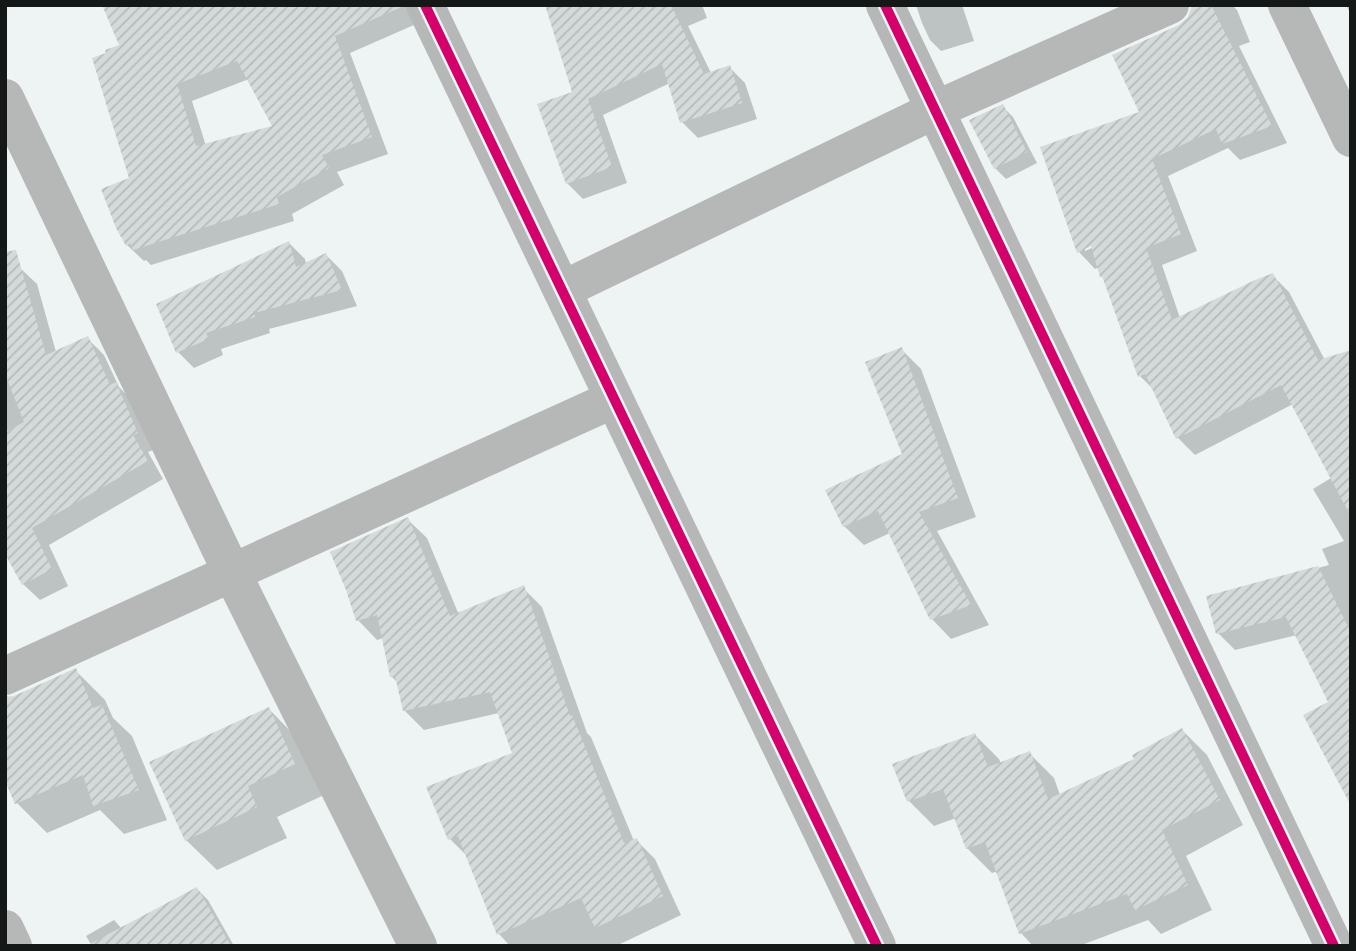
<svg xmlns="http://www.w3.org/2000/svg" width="1356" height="951" viewBox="0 0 1356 951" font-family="'Open Sans',sans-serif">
	<defs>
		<pattern id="building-hatch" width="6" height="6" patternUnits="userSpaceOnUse" patternTransform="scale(1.75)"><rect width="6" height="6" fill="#d4dad9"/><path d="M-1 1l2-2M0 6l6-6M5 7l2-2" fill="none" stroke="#b5baba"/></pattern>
	</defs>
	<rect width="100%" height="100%" fill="#edf4f3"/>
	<!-- shadow -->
	<g fill="#0003" fill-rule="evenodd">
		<path d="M104,5H406L414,25L350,53L388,154L337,172L344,185L292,214L294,221L151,265L146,260L144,261L127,245L131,179L109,54L121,46ZM249,79L274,127L206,146L192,101Z"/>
		<path d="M546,5H702L707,18L688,26L711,73L729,67L745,83L757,119L698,138L682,122L670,83L603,115L627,183L583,199L567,183L574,93Z"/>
		<path d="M916,5H962L974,41L941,51L930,40L922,23Z"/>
		<path d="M1193,5H1232L1237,10L1250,42L1239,46L1287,143L1240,160L1228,148L1168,176L1197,251L1162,265L1180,318L1272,275L1289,292L1327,364L1351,397V791L1337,699L1297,635L1235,650L1218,633L1208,598L1329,565L1322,549L1344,541L1313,489L1331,478L1293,404L1195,455L1178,438L1155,391L1140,376L1106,281L1101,276L1099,267L1095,269L1079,252L1180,26L1190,18ZM1100,244L1085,251V247Z"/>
		<path d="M1346,5H1351V15Z"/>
		<path d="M1002,106L1013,117L1037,163L1006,179L995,168L972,121Z"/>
		<path d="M289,243L305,259L306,264L326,255L342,271L357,306L269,329L270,333L221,349L223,355L194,368L178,352Z"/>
		<path d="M20,268L37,284L56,352L87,338L104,355L119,387L133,401L153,450L148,452L163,479L49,545L68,586L40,600L23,584L5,551V272Z"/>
		<path d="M901,349L921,369L976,517L937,531L989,625L951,639L932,619L890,533L864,545L844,526L904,454Z"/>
		<path d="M407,519L427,538L459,615L523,588L542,607L587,733L591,737L634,841L636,840L655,859L681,915L616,946H510L499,934L468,857L450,839L514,754L499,713L424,730L405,711L399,684L391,676L384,638L377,640L358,620Z"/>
		<path d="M75,670L105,700L113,718L132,736L167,820L124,834L100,810L47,833L17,803L5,776L15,698Z"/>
		<path d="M269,709L299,740L324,795L277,817L287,838L217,870L186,840Z"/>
		<path d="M1182,730L1207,755L1243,825L1186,856L1212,910L1161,934L1148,920L1079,946H1033L1021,933L998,871L992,873L967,848L956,818L934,826L909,801L975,735L999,759L1001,764L1029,753L1054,778L1060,795L1137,760Z"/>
		<path d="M197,889L208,900L234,946H92L86,936L114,920L122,929Z"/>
	</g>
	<!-- building -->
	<g fill="url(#building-hatch)" fill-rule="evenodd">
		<path d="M102,5H403L404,6L335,36L372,137L322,155L329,168L277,197L279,204L133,250L130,243L126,246L116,228L101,189L129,178L92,58L106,53L105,50L119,45ZM237,61L272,126L196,146L177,84Z"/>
		<path d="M545,5H671L704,74L730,65L742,103L680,123L662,64L588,99L612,167L566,184L537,104L572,92Z"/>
		<path d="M1192,5H1211L1272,126L1222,144L1216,129L1152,159L1181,234L1146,248L1172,320L1255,280L1273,273L1318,360L1351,350V517L1281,385L1176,439L1145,374L1138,377L1102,276L1100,277L1091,246L1077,253L1040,147L1139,112L1112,55L1179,25L1188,17Z"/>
		<path d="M1003,104L1027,152L994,169L969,120Z"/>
		<path d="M289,241L296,267L326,253L342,290L254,313L255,317L206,333L209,339L176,353L156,304Z"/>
		<path d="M16,250L46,355L88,336L110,385L116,382L138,433L133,435L148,461L32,528L52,569L22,585L5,554V432L24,422L5,374V252Z"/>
		<path d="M902,347L958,498L919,512L971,605L930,620L878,511L843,527L825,490L902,454L865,362Z"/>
		<path d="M408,517L450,616L524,585L570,716L572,715L624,843L637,838L663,896L595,928L581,898L497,935L458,836L448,840L426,787L512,753L490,692L403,711L395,676L390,677L377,615L356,621L346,590L330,552Z"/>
		<path d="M1318,566L1351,633V806L1303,715L1328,702L1286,617L1216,634L1206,596Z"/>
		<path d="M76,668L93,708L102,705L139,790L93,806L83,775L15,804L5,781V697L14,696Z"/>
		<path d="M269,707L295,764L248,786L257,807L185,841L149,762Z"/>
		<path d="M1182,728L1220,800L1162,830L1188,885L1135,910L1127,894L1019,934L985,842L966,849L943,789L907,802L892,764L975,733L988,767L1030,751L1048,799L1134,759L1132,755Z"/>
		<path d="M197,887L231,946H86Z"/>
	</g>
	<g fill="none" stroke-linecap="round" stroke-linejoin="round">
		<!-- street -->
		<g stroke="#b5b8b7" stroke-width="38">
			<path d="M425,5L877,946"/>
			<path d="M885,5L1334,946"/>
			<path d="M1287,5L1351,138"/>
			<path d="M5,98L232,573L418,946"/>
			<path d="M562,290L935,110L1170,5"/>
			<path d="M5,676L614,399"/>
			<path d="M5,929L13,946"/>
		</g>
		<defs>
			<g id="cycleway">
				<path d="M425,5L877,946"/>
				<path d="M885,5L1334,946"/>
			</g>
		</defs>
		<!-- cycleway casing -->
		<use href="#cycleway" stroke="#eaf7f5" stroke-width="15"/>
		<!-- cycleway -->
		<use href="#cycleway" stroke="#d6006c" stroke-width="10"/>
	</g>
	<!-- border -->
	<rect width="1356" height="951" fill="none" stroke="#141817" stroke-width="14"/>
</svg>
